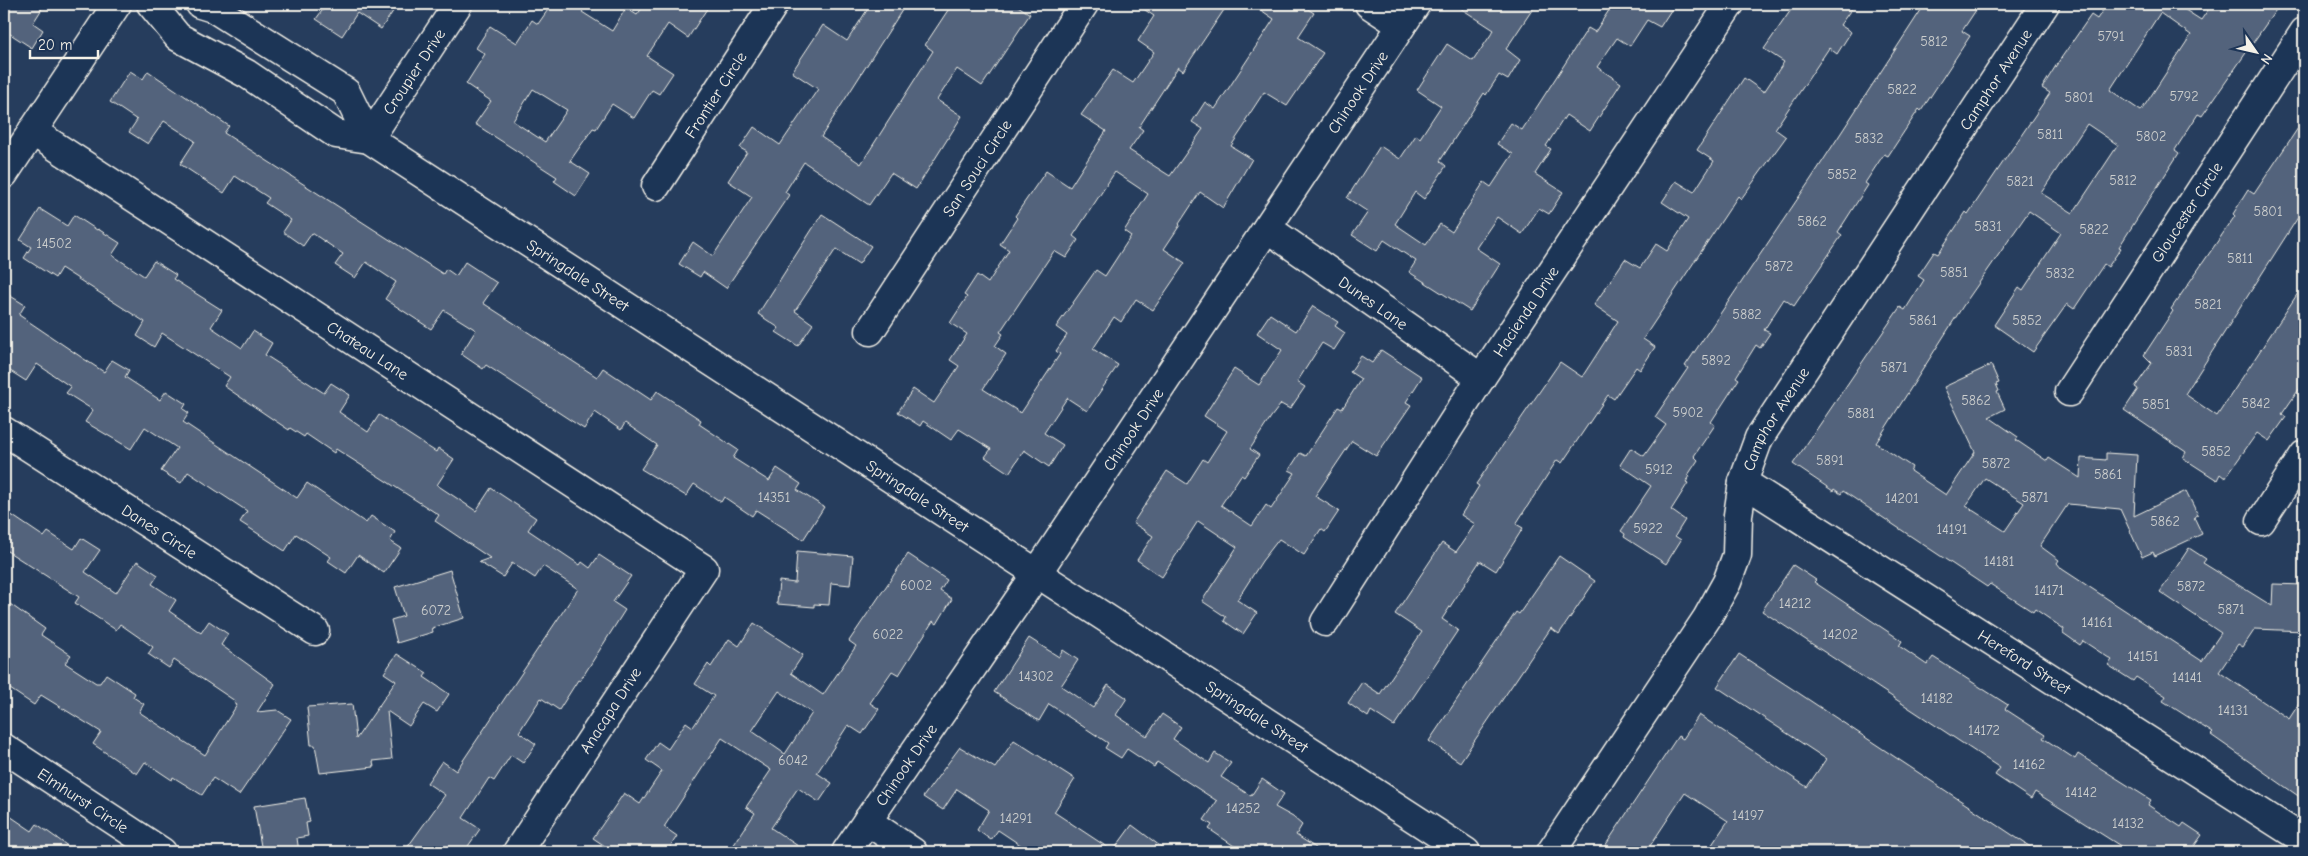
<svg xmlns="http://www.w3.org/2000/svg" width="2308" height="856" viewBox="0 0 2308 856" font-family="'Comic Neue',sans-serif">
	<rect width="100%" height="100%" fill="#263d5d"/>
	<filter id="ink" filterUnits="userSpaceOnUse"><feTurbulence type="fractalNoise" baseFrequency=".02" numOctaves="2"/><feDisplacementMap in="SourceGraphic" scale="10" xChannelSelector="R" yChannelSelector="G"/><feConvolveMatrix kernelMatrix="1 2 1 2 8 2 1 2 1" color-interpolation-filters="sRGB"/></filter>
	<g filter="url(#ink)">
		<!-- building -->
		<g fill="#52647b" stroke="#f4f1e8" fill-rule="evenodd">
			<path d="M4,4H45L33,23L43,30L32,48L4,30Z"/>
			<path d="M327,4H398L381,29L357,13L342,36L316,19Z"/>
			<path d="M552,4H588L582,12L612,31L626,8L637,15L645,4H710L688,38L668,24L647,56L673,73L659,94L652,90L634,118L612,104L596,129L593,128L570,161L590,174L576,196L554,181L557,177L475,124L491,101L466,84L485,54L476,48L490,26L517,43L532,20L538,24ZM533,89L567,110L545,142L513,121Z"/>
			<path d="M871,4H906L821,137L861,164L933,51L925,45L952,4H1015L1030,14L982,86L957,69L937,100L962,116L916,189L891,173L869,205L804,162L785,192L789,195L726,288L703,272L700,277L679,264L693,242L713,256L752,197L728,181L747,152L740,148L754,127L780,145L818,89L792,72L823,25L847,41Z"/>
			<path d="M1136,4H1228L1183,71L1178,67L1139,127L1143,130L1129,150L1170,176L1203,129L1192,122L1205,102L1215,109L1274,19L1252,4H1300L1314,13L1298,37L1323,53L1287,106L1264,92L1245,121L1247,122L1231,146L1252,159L1223,208L1200,192L1179,224L1180,225L1164,249L1185,263L1153,310L1136,299L1121,322L1114,317L1093,349L1118,365L1087,411L1067,398L1044,433L1063,445L1049,467L1024,450L1009,473L985,457L991,449L959,429L951,440L923,421L920,426L898,412L913,389L934,403L959,366L950,360L967,334L950,323L967,297L964,295L977,275L988,283L1009,250L1000,244L1017,218L1015,216L1046,171L1070,187L1106,131L1081,115L1113,70L1133,83L1154,52L1138,41L1154,16ZM1115,172L1148,194L1124,231L1131,236L1105,276L1096,270L1056,327L1067,335L1056,351L1060,354L1021,413L983,389L1006,354L995,346L1003,334L1000,332L1054,251L1066,258L1078,240L1073,236Z"/>
			<path d="M1454,4H1536L1506,49L1520,60L1508,80L1499,75L1486,95L1484,93L1440,161L1446,166L1424,199L1415,192L1395,224L1426,245L1440,224L1452,232L1484,182L1491,187L1513,154L1497,144L1511,123L1522,130L1588,28L1595,32L1613,4H1675L1660,27L1647,20L1630,46L1617,38L1597,67L1621,83L1590,131L1566,115L1546,146L1551,149L1535,174L1563,192L1549,214L1539,208L1522,234L1497,217L1476,248L1500,264L1470,311L1409,272L1416,261L1384,240L1377,251L1352,235L1368,212L1347,198L1380,146L1400,159L1416,135L1420,138L1441,106L1417,90L1447,44L1473,61L1494,30Z"/>
			<path d="M1795,4H1855L1840,25L1851,32L1837,54L1829,48L1775,129L1786,137L1741,199L1738,196L1643,339L1655,347L1640,370L1636,367L1614,399L1608,395L1562,463L1557,460L1516,524L1523,528L1496,571L1480,561L1442,619L1458,630L1394,726L1371,711L1368,717L1348,703L1362,682L1380,694L1422,632L1395,614L1442,543L1456,552L1475,524L1461,515L1479,486L1476,484L1560,362L1582,377L1595,357L1618,321L1594,305L1625,259L1640,268L1656,244L1667,251L1688,219L1662,202L1676,181L1694,192L1714,161L1697,150L1744,78L1764,92L1784,62L1764,49Z"/>
			<path d="M1925,4H1980L1962,31L1970,36L1921,111L1919,109L1888,156L1884,154L1865,183L1868,185L1838,232L1842,235L1794,306L1784,299L1764,330L1770,333L1760,348L1756,345L1736,377L1739,379L1711,422L1715,425L1694,456L1698,460L1688,475L1690,476L1686,482L1688,483L1671,510L1685,520L1675,536L1681,540L1666,564L1624,537L1625,534L1621,531L1651,486L1620,465L1631,448L1644,456L1666,425L1655,417L1688,368L1685,366L1811,179Z"/>
			<path d="M2107,4H2176L2201,20L2212,4H2280L2202,116L2198,114L2175,150L2179,153L2119,247L2121,248L2108,267L2104,264L2074,309L2067,304L2033,352L1994,325L2019,287L2023,290L2061,233L2029,211L1963,306L1876,443L1912,467L1910,471L1946,495L1975,452L1944,387L1991,365L1999,383L1996,384L1999,391L1997,392L2005,409L1989,417L2018,437L2016,440L2047,461L2049,458L2080,478L2081,458L2106,460V453L2137,455L2134,516L2186,491L2198,515L2194,517L2202,534L2155,556L2153,552L2142,557L2120,509L2068,504L2040,546L2059,560L2057,563L2062,569L2202,661L2221,633L2160,592L2189,548L2206,559L2203,563L2272,606L2273,584L2304,585V631L2255,629L2243,647L2238,644L2219,672L2289,719L2304,696V800L2211,735L2213,733L2163,701L2166,696L2136,677L2133,681L2108,665L2112,660L2083,641L2080,645L2063,633L2064,629L2035,609L2033,612L1990,584L1987,587L1843,491L1841,494L1834,489L1833,491L1793,464L1900,307L1905,310L1924,280L1918,276L1934,252L1938,254L1966,212L1968,214L2050,93L2042,88L2057,64L2091,15L2097,19ZM2160,13L2191,35L2141,111L2110,90ZM2087,124L2118,145L2073,213L2041,193ZM1985,478L2024,503L2005,531L1966,506Z"/>
			<path d="M130,71L143,79L148,71L229,126L224,133L443,274L446,269L456,276L465,262L497,283L483,303L597,377L603,368L651,400L657,391L701,420L699,424L738,450L733,458L769,481L777,468L801,484L797,490L824,507L803,540L756,510L752,516L724,497L721,502L694,484L686,496L641,469L657,445L625,423L621,430L595,412L584,429L486,365L483,369L461,354L476,330L444,310L431,329L385,299L396,282L366,262L355,278L335,265L343,254L312,233L303,246L283,232L291,220L265,203L269,198L235,176L224,193L180,164L195,141L164,121L148,144L129,132L137,120L110,102Z"/>
			<path d="M2304,119V208L2185,394L2217,416L2304,284V382L2282,414L2286,417L2269,441L2257,433L2225,478L2220,474L2217,480L2183,458L2186,452L2124,410L2138,389L2135,387L2152,363L2144,355L2173,311L2171,309L2235,216L2233,214L2248,190L2254,194Z"/>
			<path d="M40,209L67,226L74,215L97,230L98,229L120,243L112,255L144,276L154,261L176,275L173,279L222,310L211,327L242,348L253,331L272,343L265,355L324,393L331,383L350,395L339,412L368,432L379,415L436,452L438,448L454,459L437,485L476,511L491,488L536,518L528,530L580,565L582,562L590,568L599,555L631,576L613,602L625,610L580,681L578,680L559,710L541,698L519,732L536,744L523,763L511,755L494,781L489,778L463,818L480,829L464,852H404L445,795L427,783L442,761L456,771L578,589L543,566L535,578L512,563L503,577L479,562L490,558L435,521L439,515L336,449L334,453L306,434L304,437L290,428L289,430L271,418L224,386L230,377L162,333L154,347L137,336L145,322L61,268L55,278L24,258L31,247L20,240Z"/>
			<path d="M822,214L871,246L859,264L836,249L795,311L813,324L798,346L776,332L779,328L758,314Z"/>
			<path d="M4,292L25,305L19,315L87,361L104,372L112,360L129,370L125,377L160,400L166,391L186,404L183,409L189,413L183,422L297,498L307,483L366,523L371,516L395,532L390,541L401,548L384,573L358,555L346,573L328,561L331,557L296,534L285,551L240,522L247,511L215,490L188,472L181,483L161,471L177,448L145,427L131,449L85,422L93,410L66,393L71,387L37,364L26,381L4,367Z"/>
			<path d="M1313,306L1338,322L1335,326L1345,333L1334,350L1322,343L1297,382L1305,387L1290,409L1281,404L1271,417L1250,449L1259,455L1244,477L1241,475L1221,505L1252,526L1266,505L1271,509L1295,473L1289,470L1300,453L1306,456L1338,407L1342,409L1361,379L1350,372L1361,356L1372,363L1381,350L1422,377L1406,402L1411,405L1376,456L1352,441L1315,496L1339,511L1325,532L1321,529L1304,555L1279,539L1262,561L1237,600L1257,613L1243,634L1224,621L1226,617L1202,601L1237,547L1198,521L1162,577L1137,560L1153,536L1133,523L1167,471L1187,484L1203,459L1207,462L1227,431L1204,416L1234,369L1259,385L1282,350L1257,333L1270,314L1296,331Z"/>
			<path d="M4,510L44,537L48,532L74,549L81,538L100,550L85,572L116,593L137,561L158,575L152,584L176,600L169,611L201,633L209,621L228,634L221,645L275,684L257,712L277,710L291,719L239,795L213,778L202,795L173,777L172,780L145,762L137,774L93,744L101,732L41,695L34,705L4,685V614L10,604L45,629L41,635L71,655L65,663L96,683H100L106,674L135,693L133,697L144,704L139,712L205,755L237,705L234,703L235,701L174,660L169,668L148,654L153,647L120,624L116,630L75,603L79,597L4,549Z"/>
			<path d="M797,551L853,556L850,585L831,583L829,605L814,604V607L777,604L779,581L795,583Z"/>
			<path d="M908,554L947,580L940,591L952,599L937,624L933,621L899,675L892,671L870,703L879,709L862,734L848,725L817,773L832,783L819,802L798,788L771,828L807,852H729L755,813L746,807L771,770L722,738L664,827L677,836L667,852H614L593,838L624,793L640,804L662,771L646,760L658,742L668,749L686,722L693,727L714,696L695,684L708,664L711,667L729,639L739,646L754,623L803,655L791,673L823,695L856,646L849,641ZM779,691L812,713L785,754L752,731Z"/>
			<path d="M1559,556L1595,581L1559,634L1551,628L1460,762L1429,741L1516,612L1519,614Z"/>
			<path d="M1793,565L1816,580L1814,582L1902,641L1899,646L1927,665L1933,657L2008,705L2005,709L2045,735L2043,738L2075,759L2078,754L2151,800L2148,805L2181,827L2184,823L2202,835L2190,852H2130L2035,792L2031,799L1995,775L2000,768L1762,611Z"/>
			<path d="M450,570L464,618L432,628L433,632L397,643L391,620L404,616L395,587Z"/>
			<path d="M1029,638L1059,657L1063,650L1078,660L1061,686L1093,708L1108,685L1127,698L1116,715L1147,736L1162,714L1181,727L1173,739L1209,763L1215,753L1231,763L1221,777L1251,796L1262,779L1284,794L1275,807L1293,817L1302,825L1296,835L1322,852H1243L1209,829L1212,825L1204,820L1217,801L1157,762L1154,767L1127,749L1121,758L1105,748L1108,743L1049,704L1039,721L994,692Z"/>
			<path d="M397,654L427,673L424,677L449,694L437,712L424,704L409,726L387,711L392,759L373,761L374,767L320,773L315,745H311L307,707L352,704L356,739L396,681L384,673Z"/>
			<path d="M1739,654L1791,688L2038,852H1707L1728,821L1685,793L1646,852H1601L1678,736L1683,739L1699,715L1807,787L1826,759L1717,687Z"/>
			<path d="M1014,740L1075,779L1054,812L1113,851L1132,825L1168,852H1031L998,830L991,840L977,830L989,810L957,789L943,810L923,797L960,747L995,768Z"/>
			<path d="M305,798L310,822L306,823L308,836L297,838L299,852H262L254,806Z"/>
			<path d="M4,812L32,831L37,824L76,852H4Z"/>
		</g>
		<g fill="none" stroke-linecap="round" stroke-linejoin="round">
			<defs>
				<g id="minor">
					<path d="M1369,4L1401,25"/>
					<path id="s1" d="M32,131L704,569L517,852"/>
					<path id="s2" d="M369,139L458,4"/>
					<path d="M4,174L117,4"/>
					<path id="s3" d="M656,186L774,4"/>
					<path id="s4" d="M1267,228L1481,378"/>
					<path id="s5" d="M870,331L1084,4"/>
					<path id="s6" d="M2069,392L2304,32"/>
					<path id="s7" d="M4,431L315,631"/>
					<path id="s8" d="M1743,482L2304,840"/>
					<path d="M2261,521L2304,455"/>
					<path id="s9" d="M1325,622L1481,378L1730,4"/>
					<path id="s10" d="M4,748L162,852"/>
					<path d="M867,821L913,852"/>
					<path id="s11" d="M846,852L1037,573L1416,4"/>
					<path id="s12" d="M1551,852L1707,618L1727,582L1737,555L1738,515L1743,482L1759,438L2045,4"/>
				</g>
				<g id="major">
					<path id="s13" d="M151,4L178,37L247,74L336,134L369,139L1466,852"/>
					<path d="M200,4L213,8L346,92L369,139"/>
				</g>
			</defs>
			<!-- minor casing -->
			<use href="#minor" stroke="#f4f1e8" stroke-width="31"/>
			<!-- major casing -->
			<use href="#major" stroke="#f4f1e8" stroke-width="31"/>
			<!-- minor -->
			<use href="#minor" stroke="#1d3557" stroke-width="28"/>
			<!-- major -->
			<use href="#major" stroke="#1d3557" stroke-width="28"/>
		</g>
	</g>
	<g text-anchor="middle" stroke-width="4.5" stroke-linejoin="round" paint-order="stroke">
		<!-- number labels -->
		<g font-size="14" fill="#cccecd">
			<text x="2111" y="41">5791</text>
			<text x="1934" y="46">5812</text>
			<text x="1902" y="94">5822</text>
			<text x="2184" y="101">5792</text>
			<text x="2079" y="102">5801</text>
			<text x="2050" y="139">5811</text>
			<text x="2151" y="141">5802</text>
			<text x="1869" y="143">5832</text>
			<text x="1842" y="179">5852</text>
			<text x="2123" y="185">5812</text>
			<text x="2020" y="186">5821</text>
			<text x="2268" y="216">5801</text>
			<text x="1812" y="226">5862</text>
			<text x="1988" y="231">5831</text>
			<text x="2094" y="234">5822</text>
			<text x="54" y="248">14502</text>
			<text x="2240" y="263">5811</text>
			<text x="1779" y="271">5872</text>
			<text x="1954" y="277">5851</text>
			<text x="2060" y="278">5832</text>
			<text x="2208" y="309">5821</text>
			<text x="1747" y="319">5882</text>
			<text x="1923" y="325">5861</text>
			<text x="2027" y="325">5852</text>
			<text x="2179" y="356">5831</text>
			<text x="1716" y="365">5892</text>
			<text x="1894" y="372">5871</text>
			<text x="1976" y="405">5862</text>
			<text x="2256" y="408">5842</text>
			<text x="2156" y="409">5851</text>
			<text x="1688" y="417">5902</text>
			<text x="1861" y="418">5881</text>
			<text x="2216" y="456">5852</text>
			<text x="1830" y="465">5891</text>
			<text x="1996" y="468">5872</text>
			<text x="1659" y="474">5912</text>
			<text x="2108" y="479">5861</text>
			<text x="774" y="502">14351</text>
			<text x="2035" y="502">5871</text>
			<text x="1902" y="503">14201</text>
			<text x="2165" y="526">5862</text>
			<text x="1648" y="533">5922</text>
			<text x="1952" y="534">14191</text>
			<text x="1999" y="566">14181</text>
			<text x="916" y="590">6002</text>
			<text x="2191" y="591">5872</text>
			<text x="2049" y="595">14171</text>
			<text x="1795" y="608">14212</text>
			<text x="2231" y="614">5871</text>
			<text x="436" y="615">6072</text>
			<text x="2097" y="627">14161</text>
			<text x="888" y="639">6022</text>
			<text x="1840" y="639">14202</text>
			<text x="2143" y="661">14151</text>
			<text x="1036" y="681">14302</text>
			<text x="2187" y="682">14141</text>
			<text x="1937" y="703">14182</text>
			<text x="2233" y="715">14131</text>
			<text x="1984" y="735">14172</text>
			<text x="793" y="765">6042</text>
			<text x="2029" y="769">14162</text>
			<text x="2081" y="797">14142</text>
			<text x="1243" y="813">14252</text>
			<text x="1748" y="820">14197</text>
			<text x="1016" y="823">14291</text>
			<text x="2128" y="828">14132</text>
		</g>
		<!-- street labels -->
		<g font-size="16" fill="#f4f1e8" stroke="#1d3557">
			<text dy="6" stroke="none"><textPath href="#s2" startOffset="81">Croupier Drive</textPath></text>
			<text dy="6" stroke="none"><textPath href="#s12" startOffset="901">Camphor Avenue</textPath></text>
			<text dy="6" stroke="none"><textPath href="#s11" startOffset="916">Chinook Drive</textPath></text>
			<text dy="6" stroke="none"><textPath href="#s3" startOffset="109">Frontier Circle</textPath></text>
			<text dy="6" stroke="none"><textPath href="#s5" startOffset="195">San Souci Circle</textPath></text>
			<text dy="6" stroke="none"><textPath href="#s6" startOffset="215">Gloucester Circle</textPath></text>
			<text dy="6" stroke="none"><textPath href="#s13" startOffset="511">Springdale Street</textPath></text>
			<text dy="6" stroke="none"><textPath href="#s4" startOffset="130">Dunes Lane</textPath></text>
			<text dy="6" stroke="none"><textPath href="#s9" startOffset="370">Hacienda Drive</textPath></text>
			<text dy="6" stroke="none"><textPath href="#s1" startOffset="401">Chateau Lane</textPath></text>
			<text dy="6" stroke="none"><textPath href="#s12" startOffset="496">Camphor Avenue</textPath></text>
			<text dy="6" stroke="none"><textPath href="#s11" startOffset="511">Chinook Drive</textPath></text>
			<text dy="6" stroke="none"><textPath href="#s13" startOffset="916">Springdale Street</textPath></text>
			<text dy="6" stroke="none"><textPath href="#s7" startOffset="185">Danes Circle</textPath></text>
			<text dy="6" stroke="none"><textPath href="#s8" startOffset="334">Hereford Street</textPath></text>
			<text transform="translate(610 710) rotate(-57)" y="6">Anacapa Drive</text>
			<text dy="6" stroke="none"><textPath href="#s13" startOffset="1321">Springdale Street</textPath></text>
			<text dy="6" stroke="none"><textPath href="#s11" startOffset="106">Chinook Drive</textPath></text>
			<text dy="6" stroke="none"><textPath href="#s10" startOffset="95">Elmhurst Circle</textPath></text>
		</g>
	</g>
	<!-- margin -->
	<rect width="2308" height="856" fill="none" stroke="#1d3557" stroke-width="20"/>
	<rect x="10" y="10" width="2288" height="836" fill="none" stroke="#f4f1e8" stroke-width="2" filter="url(#ink)"/>
	<!-- north arrow -->
	<g transform="translate(2256 52) rotate(124)" stroke="#1d3557" stroke-width="4" paint-order="stroke">
	<path d="M0-4L9 19L0 12L-9 19Z" fill="#f4f1e8"/>
	<text y="-8" font-size="14" font-weight="bold" text-anchor="middle" fill="#f4f1e8">N</text>
	</g>
	<!-- scale -->
	<path d="M30 50v8h68v-8" fill="none" stroke="#f4f1e8" stroke-width="2.5"/>
	<text x="38" y="50" font-size="15" fill="#f4f1e8" stroke="#1d3557" stroke-width="4" paint-order="stroke">20 m</text>
</svg>
